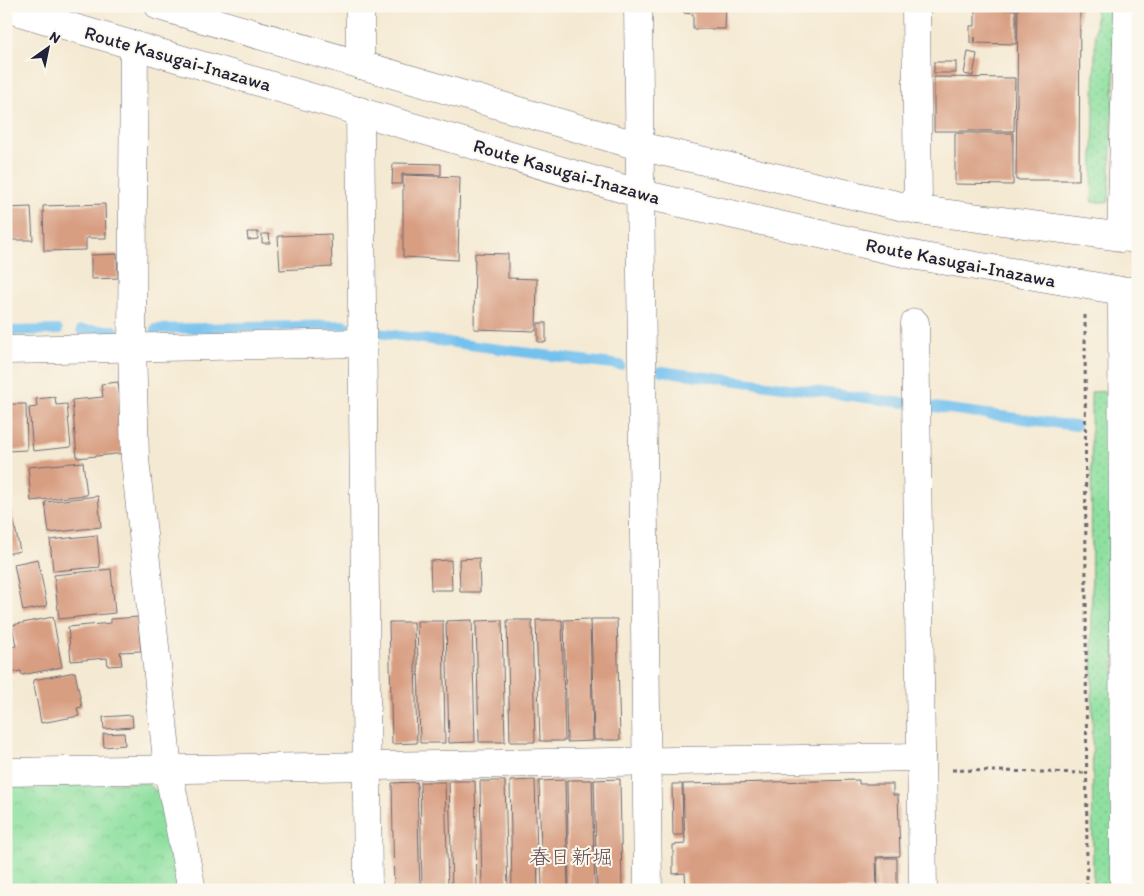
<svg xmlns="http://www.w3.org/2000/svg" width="1144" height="896" viewBox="0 0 1144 896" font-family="Itim,'Klee One',sans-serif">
	<defs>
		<pattern id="grass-dots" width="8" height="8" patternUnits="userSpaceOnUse" patternTransform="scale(1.25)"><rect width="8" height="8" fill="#8fe0a0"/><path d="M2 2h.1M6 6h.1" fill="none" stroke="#7bc08b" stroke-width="1.8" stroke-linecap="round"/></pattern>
		<pattern id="park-crowns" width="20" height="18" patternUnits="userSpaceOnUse" patternTransform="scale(1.25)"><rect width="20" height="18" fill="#8fe0a0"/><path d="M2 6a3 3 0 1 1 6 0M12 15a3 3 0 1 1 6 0" fill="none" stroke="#7bc08b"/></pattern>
	</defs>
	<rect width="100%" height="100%" fill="#fbf7ec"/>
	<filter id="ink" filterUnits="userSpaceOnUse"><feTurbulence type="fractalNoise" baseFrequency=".02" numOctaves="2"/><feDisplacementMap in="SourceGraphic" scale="10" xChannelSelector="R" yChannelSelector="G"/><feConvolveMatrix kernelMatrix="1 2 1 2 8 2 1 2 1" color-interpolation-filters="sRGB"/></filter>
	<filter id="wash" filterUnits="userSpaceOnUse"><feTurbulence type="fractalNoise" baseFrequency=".0096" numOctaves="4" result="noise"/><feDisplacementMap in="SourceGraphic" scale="20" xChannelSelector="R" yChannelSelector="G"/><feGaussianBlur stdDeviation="1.12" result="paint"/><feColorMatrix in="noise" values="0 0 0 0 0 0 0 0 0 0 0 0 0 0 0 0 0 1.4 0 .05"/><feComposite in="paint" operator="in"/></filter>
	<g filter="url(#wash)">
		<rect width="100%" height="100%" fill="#f4e9d2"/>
		<!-- grass -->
		<g fill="url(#grass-dots)" stroke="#58816e">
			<path d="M1096,6H1117L1109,202H1092Z"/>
			<path d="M1138,169V890L1133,321Z"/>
			<path d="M1113,391L1116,890H1093L1091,392Z"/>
		</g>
		<!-- park -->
		<path fill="url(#park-crowns)" stroke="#58816e" d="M18,783H147L160,794L180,890H6L9,838L6,794Z"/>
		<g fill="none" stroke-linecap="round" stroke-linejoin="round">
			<!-- stream -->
			<g stroke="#74c1ee" stroke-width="10">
				<path d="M155,329L345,325"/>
				<path d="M81,330H114"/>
				<path d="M6,331L58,330"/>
				<path d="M378,333L620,365"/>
				<path d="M661,371L904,403"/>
				<path d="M934,407L1076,426"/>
			</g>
		</g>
		<g id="blocks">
			<!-- building -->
			<g fill="#d89e82">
				<path d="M684,6H726L725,29H693V14L684,13Z"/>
				<path d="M1018,6H1080L1079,180H1016Z"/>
				<path d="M975,9L1016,10V44L975,43V37L974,43H970V26H975Z"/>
				<path d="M968,52L977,54L973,76L964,74Z"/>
				<rect x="934" y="62" width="22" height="11"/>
				<path d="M934,77L1015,78L1014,131H934Z"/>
				<path d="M955,133H1013V185L955,184Z"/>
				<path d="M393,163L441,164V175L402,174V184H392Z"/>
				<path d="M403,175L460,177L458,260L403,257Z"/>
				<path d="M105,204L106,238H86V250L44,251L43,206Z"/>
				<path d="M31,207L33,240H6V208Z"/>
				<path d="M247,232H258V239L248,240Z"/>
				<path d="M262,234H269L270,243H262Z"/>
				<path d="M331,234L332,267L280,270L278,236Z"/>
				<path d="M475,253L508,254V278L537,279L536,331L474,329Z"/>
				<path d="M117,254L118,278L91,279V255Z"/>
				<rect x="538" y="323" width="8" height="19"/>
				<path d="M118,382L126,453L77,458L72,400L103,397L101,384Z"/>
				<path d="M55,397L56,405L67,404L71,447L33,451L29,408L37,407L36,399Z"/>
				<path d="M6,404H26L27,450L6,451Z"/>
				<path d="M83,462L87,495L31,501L28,467Z"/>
				<path d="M6,485L20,551L6,554Z"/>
				<path d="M98,496L101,527L49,533L45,502Z"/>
				<path d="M97,535L100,567L53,571L50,540Z"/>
				<path d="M479,558L480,592H460L459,559Z"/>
				<path d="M38,559L47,606L23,611L14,564Z"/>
				<path d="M451,560L452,590H431L430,561Z"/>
				<path d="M111,569L115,613L59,619L54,575Z"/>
				<path d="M53,617L62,667L22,675L21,671L9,673L6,648L16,646L12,625Z"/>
				<path d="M138,617L141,651L120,652L122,665L108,666L107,658L71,661L68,627L111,623V619Z"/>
				<path d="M590,619L593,741L567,742L564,620Z"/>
				<path d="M591,619H617L620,740H594Z"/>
				<path d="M472,620L475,742L449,743L446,621Z"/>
				<path d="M502,620L505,742H479L476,621Z"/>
				<path d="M507,620H532L535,742H510Z"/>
				<path d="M536,620H562L565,741H540Z"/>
				<path d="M417,621H443L445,743H420Z"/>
				<path d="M389,622H414L417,743L392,744Z"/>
				<path d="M75,672L82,707L77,708L79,716L41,723L33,680Z"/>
				<path d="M132,715L133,727L104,729L103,717Z"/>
				<path d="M124,733L125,745L104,747L103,734Z"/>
				<path d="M620,779L622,890H597L594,780Z"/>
				<path d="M535,780L538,890H512L510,781Z"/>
				<path d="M565,780L568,890H542L539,781Z"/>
				<path d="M567,780H592L595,890H569Z"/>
				<path d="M859,780V784H893V795H898L900,856L876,857L877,890H804V888L686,890L685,873L673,874V845L685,844L683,784Z"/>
				<path d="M449,781H475L477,890H452Z"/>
				<path d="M480,781H505L508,890H482Z"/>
				<path d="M417,782L420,890H394L392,783Z"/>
				<path d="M420,782H445L448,890H422Z"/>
				<path d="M672,784H682L683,835H673Z"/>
				<path d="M877,858H897V890H878Z"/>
			</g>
		</g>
	</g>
	<g filter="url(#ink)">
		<use href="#blocks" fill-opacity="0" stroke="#6c6870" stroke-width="1"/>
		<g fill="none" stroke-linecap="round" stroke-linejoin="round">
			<defs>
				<g id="minor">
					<path d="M360,6V65"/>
					<path d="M638,6L648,890"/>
					<path d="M916,6L918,210"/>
					<path d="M134,45L132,347L135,459L168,769L192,890"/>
					<path d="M360,111L368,890"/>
					<path d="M1121,238L1128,6"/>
					<path d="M1122,291L1124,890"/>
					<path d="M915,323L923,890"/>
					<path d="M6,350L363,343"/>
					<path d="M6,772L921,757"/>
				</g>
				<g id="primary">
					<path d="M159,6L639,146L918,210L1138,239"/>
					<path d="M6,8L641,194L918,256L1122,291H1138"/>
				</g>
			</defs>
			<!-- minor casing -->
			<use href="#minor" stroke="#6c6870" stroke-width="29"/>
			<!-- primary casing -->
			<use href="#primary" stroke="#6c6870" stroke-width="29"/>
			<!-- path -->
			<g stroke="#6c6870" stroke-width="3" stroke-dasharray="4 4" stroke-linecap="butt">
				<path d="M1085,315L1087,890"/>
				<path d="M952,770L1086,773"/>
			</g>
			<!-- minor -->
			<use href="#minor" stroke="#fff" stroke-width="28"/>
			<!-- primary -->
			<use href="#primary" stroke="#fff" stroke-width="28"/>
		</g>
	</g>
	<g text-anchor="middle" stroke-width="4" stroke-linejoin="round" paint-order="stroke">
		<!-- street labels -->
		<g font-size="19" fill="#22223b" stroke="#fbf7ec">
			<text transform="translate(178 58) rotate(16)" y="7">Route Kasugai-Inazawa</text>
			<text transform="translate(567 171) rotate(16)" y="7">Route Kasugai-Inazawa</text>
			<text transform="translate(961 262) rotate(11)" y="7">Route Kasugai-Inazawa</text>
		</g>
		<!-- quarter labels -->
		<g font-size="21" fill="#624d54" stroke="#fbf7ec">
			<text x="571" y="864">春日新堀</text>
		</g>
	</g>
	<!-- margin -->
	<rect width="1144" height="896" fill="none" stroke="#fbf7ec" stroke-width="25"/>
	<!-- north arrow -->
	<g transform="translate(48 48) rotate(33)" stroke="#fbf7ec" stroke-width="4" paint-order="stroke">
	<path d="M0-4L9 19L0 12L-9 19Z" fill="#22223b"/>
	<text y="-8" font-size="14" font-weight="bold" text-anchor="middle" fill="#22223b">N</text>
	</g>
</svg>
